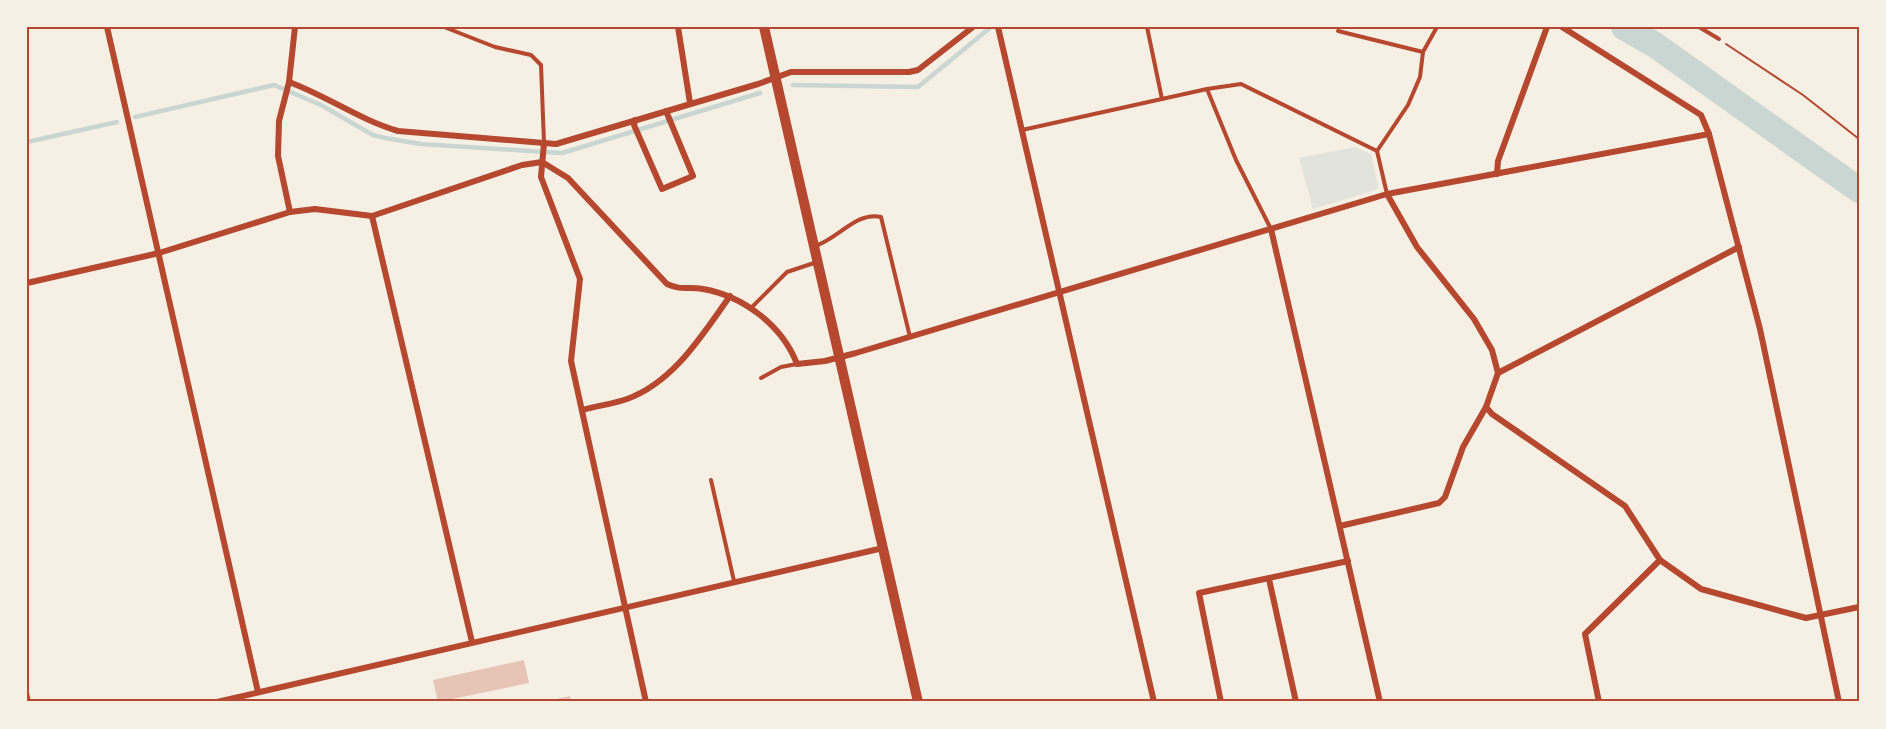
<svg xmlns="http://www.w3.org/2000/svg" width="1886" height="729" viewBox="0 0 1886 729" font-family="'Open Sans',sans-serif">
	<rect width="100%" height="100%" fill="#f6efe4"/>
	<!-- green -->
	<path fill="#e2e4dc" d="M1355,147L1371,154L1378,186L1376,190L1313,209L1299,158Z"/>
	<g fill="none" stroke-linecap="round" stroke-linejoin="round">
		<!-- stream -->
		<g stroke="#c9d6d2" stroke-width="4.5">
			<path d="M793,85L918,87L991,27"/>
			<path d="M135,117L274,85L321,105L373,135L385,138L421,144L562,153L760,93"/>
			<path d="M27,142L117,122"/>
		</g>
		<!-- river -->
		<path stroke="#c9d6d2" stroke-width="26" d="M1624,27L1655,45L1859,190"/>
	</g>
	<!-- building -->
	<g fill="#e6c5b7">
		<path d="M524,660L529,683L438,702L433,680Z"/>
		<path d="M570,696L571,702H549L548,701Z"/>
	</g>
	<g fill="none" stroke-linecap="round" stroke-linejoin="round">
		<!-- path -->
		<path stroke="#b5482f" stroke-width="2" d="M1726,44L1803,95L1859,139"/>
		<!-- service -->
		<g stroke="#b5482f" stroke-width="4">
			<path d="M444,27L495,47L531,55L541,65L544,143"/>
			<path d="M1147,27L1162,99"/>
			<path d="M1699,27L1719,39"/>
			<path d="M1338,31L1423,52"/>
			<path d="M1207,89L1236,160L1271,229"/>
			<path d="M1022,130L1207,89L1241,84L1377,151L1387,194"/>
			<path d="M1377,151L1408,105L1420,77L1423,52L1437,27"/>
			<path d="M815,246C837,240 856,211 881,217L910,337"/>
			<path d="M751,308L787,272L817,262"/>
			<path d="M761,378L781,367L797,364"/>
			<path d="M711,480L734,581"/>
			<path d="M27,693L29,702"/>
		</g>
		<!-- minor -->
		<g stroke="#b5482f" stroke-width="6">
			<path d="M107,27L258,692"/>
			<path d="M678,27L690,103"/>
			<path d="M998,27L1154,702"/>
			<path d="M1562,27L1701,115L1709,134L1760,329L1839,702"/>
			<path d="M289,82C327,96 360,120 398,131L556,144L758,84L791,72H909L918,70L973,27"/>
			<path d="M635,120L634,125L662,189L693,176L666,111"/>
			<path d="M544,143L541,177L580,279L571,361L646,702"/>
			<path d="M1497,174L1498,161L1547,27"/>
			<path d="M1387,194L1417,247L1474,319L1492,350L1498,373L1486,407L1492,414L1625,506L1660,560L1701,589L1806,618L1859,607"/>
			<path d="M290,212L278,156L279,121L289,82L295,27"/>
			<path d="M372,216L472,642"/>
			<path d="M1271,229L1380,702"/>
			<path d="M27,283L159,253L290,212L315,209L372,216L522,165L542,162L568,178L667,284C682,291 688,286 703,289C743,296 782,325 797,364L825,361L856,353L1387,194L1709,134"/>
			<path d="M1498,373L1739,247"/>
			<path d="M582,410C596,406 613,404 627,399C674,382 702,335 730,296"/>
			<path d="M1340,526L1439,503L1445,497L1463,447L1486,407"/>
			<path d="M1269,579L1296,702"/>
			<path d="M217,702L883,548"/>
			<path d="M1221,702L1199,593L1348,561"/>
			<path d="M1599,702L1585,634L1660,560"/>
		</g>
		<!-- primary -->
		<path stroke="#b5482f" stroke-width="10" d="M764,27L918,702"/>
	</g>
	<!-- border -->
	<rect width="1886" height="729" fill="none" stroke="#f6efe4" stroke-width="57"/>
	<rect x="28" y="28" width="1830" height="672" fill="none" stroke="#b5482f" stroke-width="2"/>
</svg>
